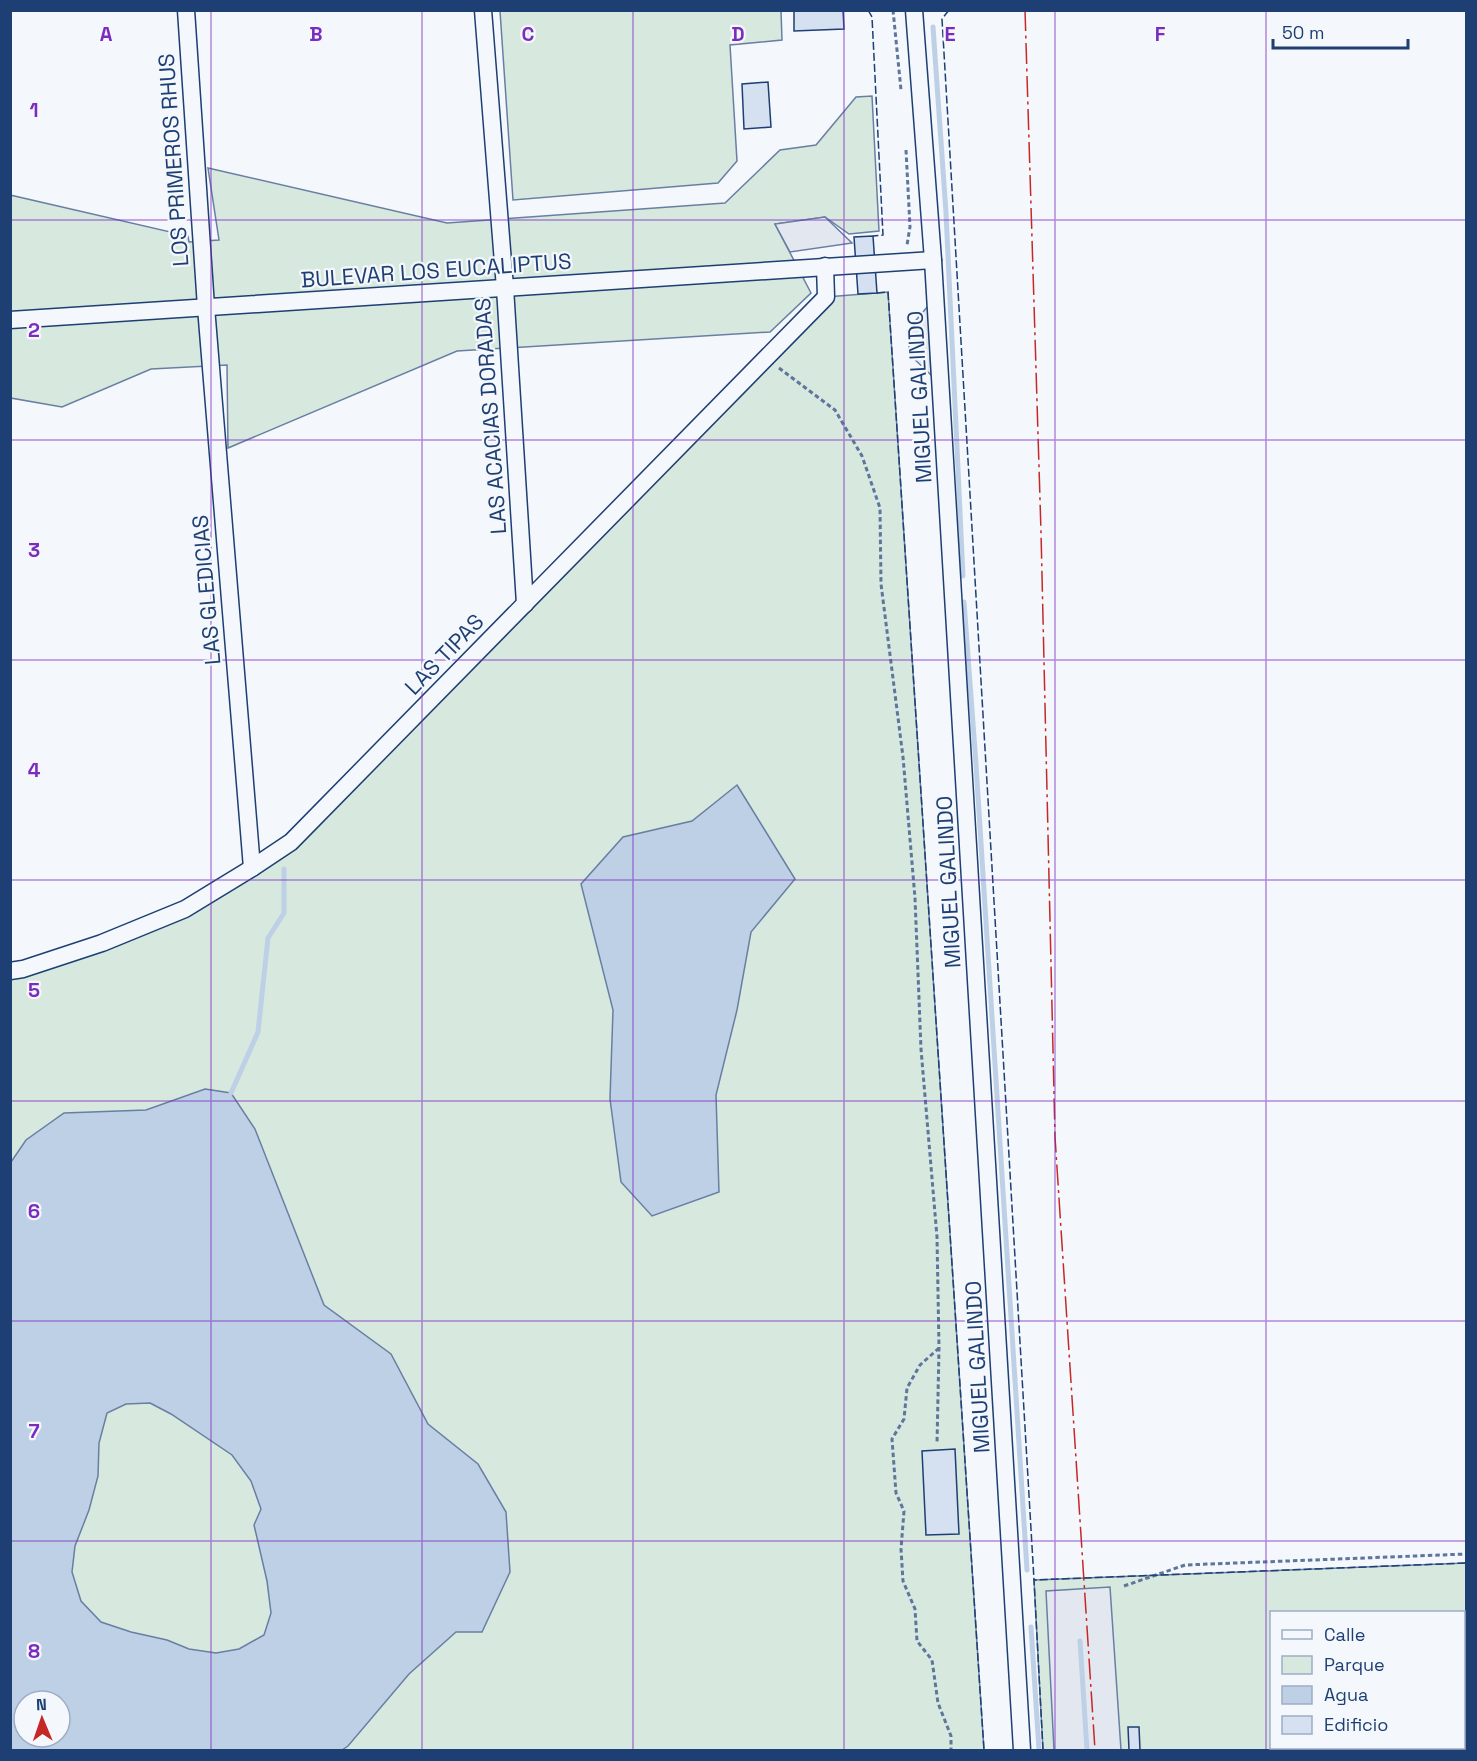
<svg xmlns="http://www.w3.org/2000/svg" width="1477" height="1761" viewBox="0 0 1477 1761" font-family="'Space Grotesk',sans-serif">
	<rect width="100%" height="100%" fill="#f4f7fb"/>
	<!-- green -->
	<g fill="#d7e8df" stroke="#687fa3" stroke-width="1.5" fill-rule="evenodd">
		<path d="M500,11H781L782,40L730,45L737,161L718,183L513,200Z"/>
		<path d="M872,96L879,231L849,234L825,217L775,224L811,293L770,332L457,351L228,448L227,365L151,369L62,407L11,398L10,195L188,236L189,242L219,240L208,168L447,223L725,203L780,150L816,145L856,97Z"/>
		<path d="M888,292L984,1750H11V971L185,909L291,842L826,297ZM24,1701H60V1737H24Z"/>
		<path d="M1466,1563V1750H1043L1034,1580ZM1272,1612H1464V1748H1272Z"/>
	</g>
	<!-- parking -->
	<g fill="#e3e8f0" stroke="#687fa3" stroke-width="1.5">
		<path d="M825,217L852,243L790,252L775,224Z"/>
		<path d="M928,306L931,375L910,355L907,331Z"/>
		<path d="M1110,1587L1121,1750H1054L1046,1591Z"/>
	</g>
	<!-- water -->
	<g fill="#bed0e5" stroke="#687fa3" stroke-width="1.5" fill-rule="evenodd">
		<path d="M737,785L795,879L751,932L737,1010L716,1095L719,1192L652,1216L621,1182L610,1099L613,1010L581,884L623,837L692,821Z"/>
		<path d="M205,1089L231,1093L255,1129L324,1305L391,1354L428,1424L478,1464L506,1512L510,1572L482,1632H456L409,1674L348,1746L342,1750H11V1162L26,1140L64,1113L146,1110ZM150,1403L171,1414L232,1455L251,1481L261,1509L254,1525L267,1581L271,1613L264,1635L239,1649L216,1653L189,1649L167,1640L131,1632L101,1622L81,1601L72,1572L75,1546L89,1510L98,1476L99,1443L107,1413L126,1404ZM24,1701H60V1737H24Z"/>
	</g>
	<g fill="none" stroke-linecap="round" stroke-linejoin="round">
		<!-- stream -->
		<g stroke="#bed0e5" stroke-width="5">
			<path d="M933,27L946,213L963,576"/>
			<path d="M964,602L976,764L1027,1570"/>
			<path d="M231,1093L258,1032L268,938L284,913V869"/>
			<path d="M1031,1627L1039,1750"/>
			<path d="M1080,1641L1087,1750"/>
		</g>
	</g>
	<!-- building -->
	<g fill="#d5e0f0" stroke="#1d3f73" stroke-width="1.5">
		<path d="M794,10H843L844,29L794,31Z"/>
		<path d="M768,82L771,127L744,129L742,84Z"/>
		<path d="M873,236L877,293L858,294L854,237Z"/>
		<path d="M955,1449L959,1534L926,1535L922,1451Z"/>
		<path d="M1128,1727H1139L1140,1750H1129Z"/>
	</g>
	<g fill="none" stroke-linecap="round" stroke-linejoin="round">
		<defs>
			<g id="minor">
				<path d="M186,10L206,307L252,868"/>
				<path d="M483,10L505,288L525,604"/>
				<path d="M914,10L933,260L1022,1750"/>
				<path d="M10,320L933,260"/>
				<path d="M10,971L23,969L102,943L185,909L252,868L291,842L826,297L825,266"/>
			</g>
		</defs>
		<!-- minor casing -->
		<use href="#minor" stroke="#1d3f73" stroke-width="19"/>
		<!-- path -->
		<g stroke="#5e769c" stroke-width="3" stroke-dasharray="4.5 3" stroke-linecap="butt">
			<path d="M893,10L901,90"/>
			<path d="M906,150L910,227L907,245"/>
			<path d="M779,368L835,410L862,456L880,508L881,584L903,757L915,898L921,1049L937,1237L939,1348L937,1444"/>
			<path d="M939,1348L920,1365L907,1388L904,1419L892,1439L896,1493L904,1511L901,1549L903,1581L915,1609L917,1641L932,1660L938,1703L951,1736V1750"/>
			<path d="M1124,1586L1185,1565L1466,1554"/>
		</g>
		<!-- minor -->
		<use href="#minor" stroke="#f4f7fb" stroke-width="16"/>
		<!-- fence -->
		<g stroke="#1d3f73" stroke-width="1.5" stroke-dasharray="8 3" stroke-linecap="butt">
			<path d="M868,10L872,17L883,235L873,236"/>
			<path d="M949,10L942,19L1034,1580"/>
			<path d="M877,293L888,292L984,1750"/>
			<path d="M1043,1750L1034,1580L1466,1563"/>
		</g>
		<!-- power -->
		<path stroke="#c62828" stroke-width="1.5" stroke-dasharray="21 4.5 3 4.5" stroke-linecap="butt" d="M1025,10L1041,532L1055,1137L1095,1750"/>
	</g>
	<!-- grid -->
	<path fill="none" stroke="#7b2cbf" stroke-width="1.5" stroke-opacity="0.55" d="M211,10V1750M422,10V1750M633,10V1750M844,10V1750M1055,10V1750M1266,10V1750M10,220H1466M10,440H1466M10,660H1466M10,880H1466M10,1101H1466M10,1321H1466M10,1541H1466"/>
	<g text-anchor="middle" stroke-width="4.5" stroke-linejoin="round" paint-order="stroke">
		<!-- street labels -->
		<g font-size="22" fill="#1d3f73" stroke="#f4f7fb">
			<text transform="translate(173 160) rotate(-94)" y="8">LOS PRIMEROS RHUS</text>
			<text transform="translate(436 270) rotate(-4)" y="8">BULEVAR LOS EUCALIPTUS</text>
			<text transform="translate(919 397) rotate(-93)" y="8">MIGUEL GALINDO</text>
			<text transform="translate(490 416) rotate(-94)" y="8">LAS ACACIAS DORADAS</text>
			<text transform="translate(206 590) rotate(-95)" y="8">LAS GLEDICIAS</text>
			<text transform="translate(444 654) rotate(-46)" y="8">LAS TIPAS</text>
			<text transform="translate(948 882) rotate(-93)" y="8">MIGUEL GALINDO</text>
			<text transform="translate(977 1367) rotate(-93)" y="8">MIGUEL GALINDO</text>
		</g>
	</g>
	<g font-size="20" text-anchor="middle" font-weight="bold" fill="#7b2cbf" stroke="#f4f7fb" stroke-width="4.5" stroke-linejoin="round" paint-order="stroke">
		<text x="106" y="41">A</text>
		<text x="316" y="41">B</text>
		<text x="528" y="41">C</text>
		<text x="738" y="41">D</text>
		<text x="950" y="41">E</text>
		<text x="1160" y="41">F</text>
		<text x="34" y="117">1</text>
		<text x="34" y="337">2</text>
		<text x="34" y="557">3</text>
		<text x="34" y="777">4</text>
		<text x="34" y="997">5</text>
		<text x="34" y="1218">6</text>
		<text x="34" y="1438">7</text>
		<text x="34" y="1658">8</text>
	</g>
	<!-- border -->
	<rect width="1477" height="1761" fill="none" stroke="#1d3f73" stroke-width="24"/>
	<!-- legend -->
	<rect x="1270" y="1611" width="195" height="138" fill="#f4f7fb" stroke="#9eadc5" stroke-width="1.5"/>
	<rect x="1282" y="1630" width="30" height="9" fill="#f4f7fb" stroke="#9eadc5" stroke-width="1.5"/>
	<text x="1324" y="1641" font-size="18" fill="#1d3f73">Calle</text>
	<rect x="1282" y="1656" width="30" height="18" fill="#d7e8df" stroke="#9eadc5" stroke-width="1.5"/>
	<text x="1324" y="1671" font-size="18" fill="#1d3f73">Parque</text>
	<rect x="1282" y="1686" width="30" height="18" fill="#bed0e5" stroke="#9eadc5" stroke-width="1.5"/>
	<text x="1324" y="1701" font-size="18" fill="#1d3f73">Agua</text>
	<rect x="1282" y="1716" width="30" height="18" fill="#d5e0f0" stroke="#9eadc5" stroke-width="1.5"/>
	<text x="1324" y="1731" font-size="18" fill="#1d3f73">Edificio</text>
	<!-- north arrow -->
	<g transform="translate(42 1719) rotate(358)"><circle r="28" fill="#f4f7fb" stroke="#9eadc5" stroke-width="1.5"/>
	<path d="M0-4.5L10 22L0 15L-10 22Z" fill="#c62828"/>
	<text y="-9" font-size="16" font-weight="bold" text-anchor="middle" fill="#1d3f73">N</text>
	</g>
	<!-- scale -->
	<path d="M1273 39v9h135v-9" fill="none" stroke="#1d3f73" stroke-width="3"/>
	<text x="1282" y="39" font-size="18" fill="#1d3f73" stroke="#f4f7fb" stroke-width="4.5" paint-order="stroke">50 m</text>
</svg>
